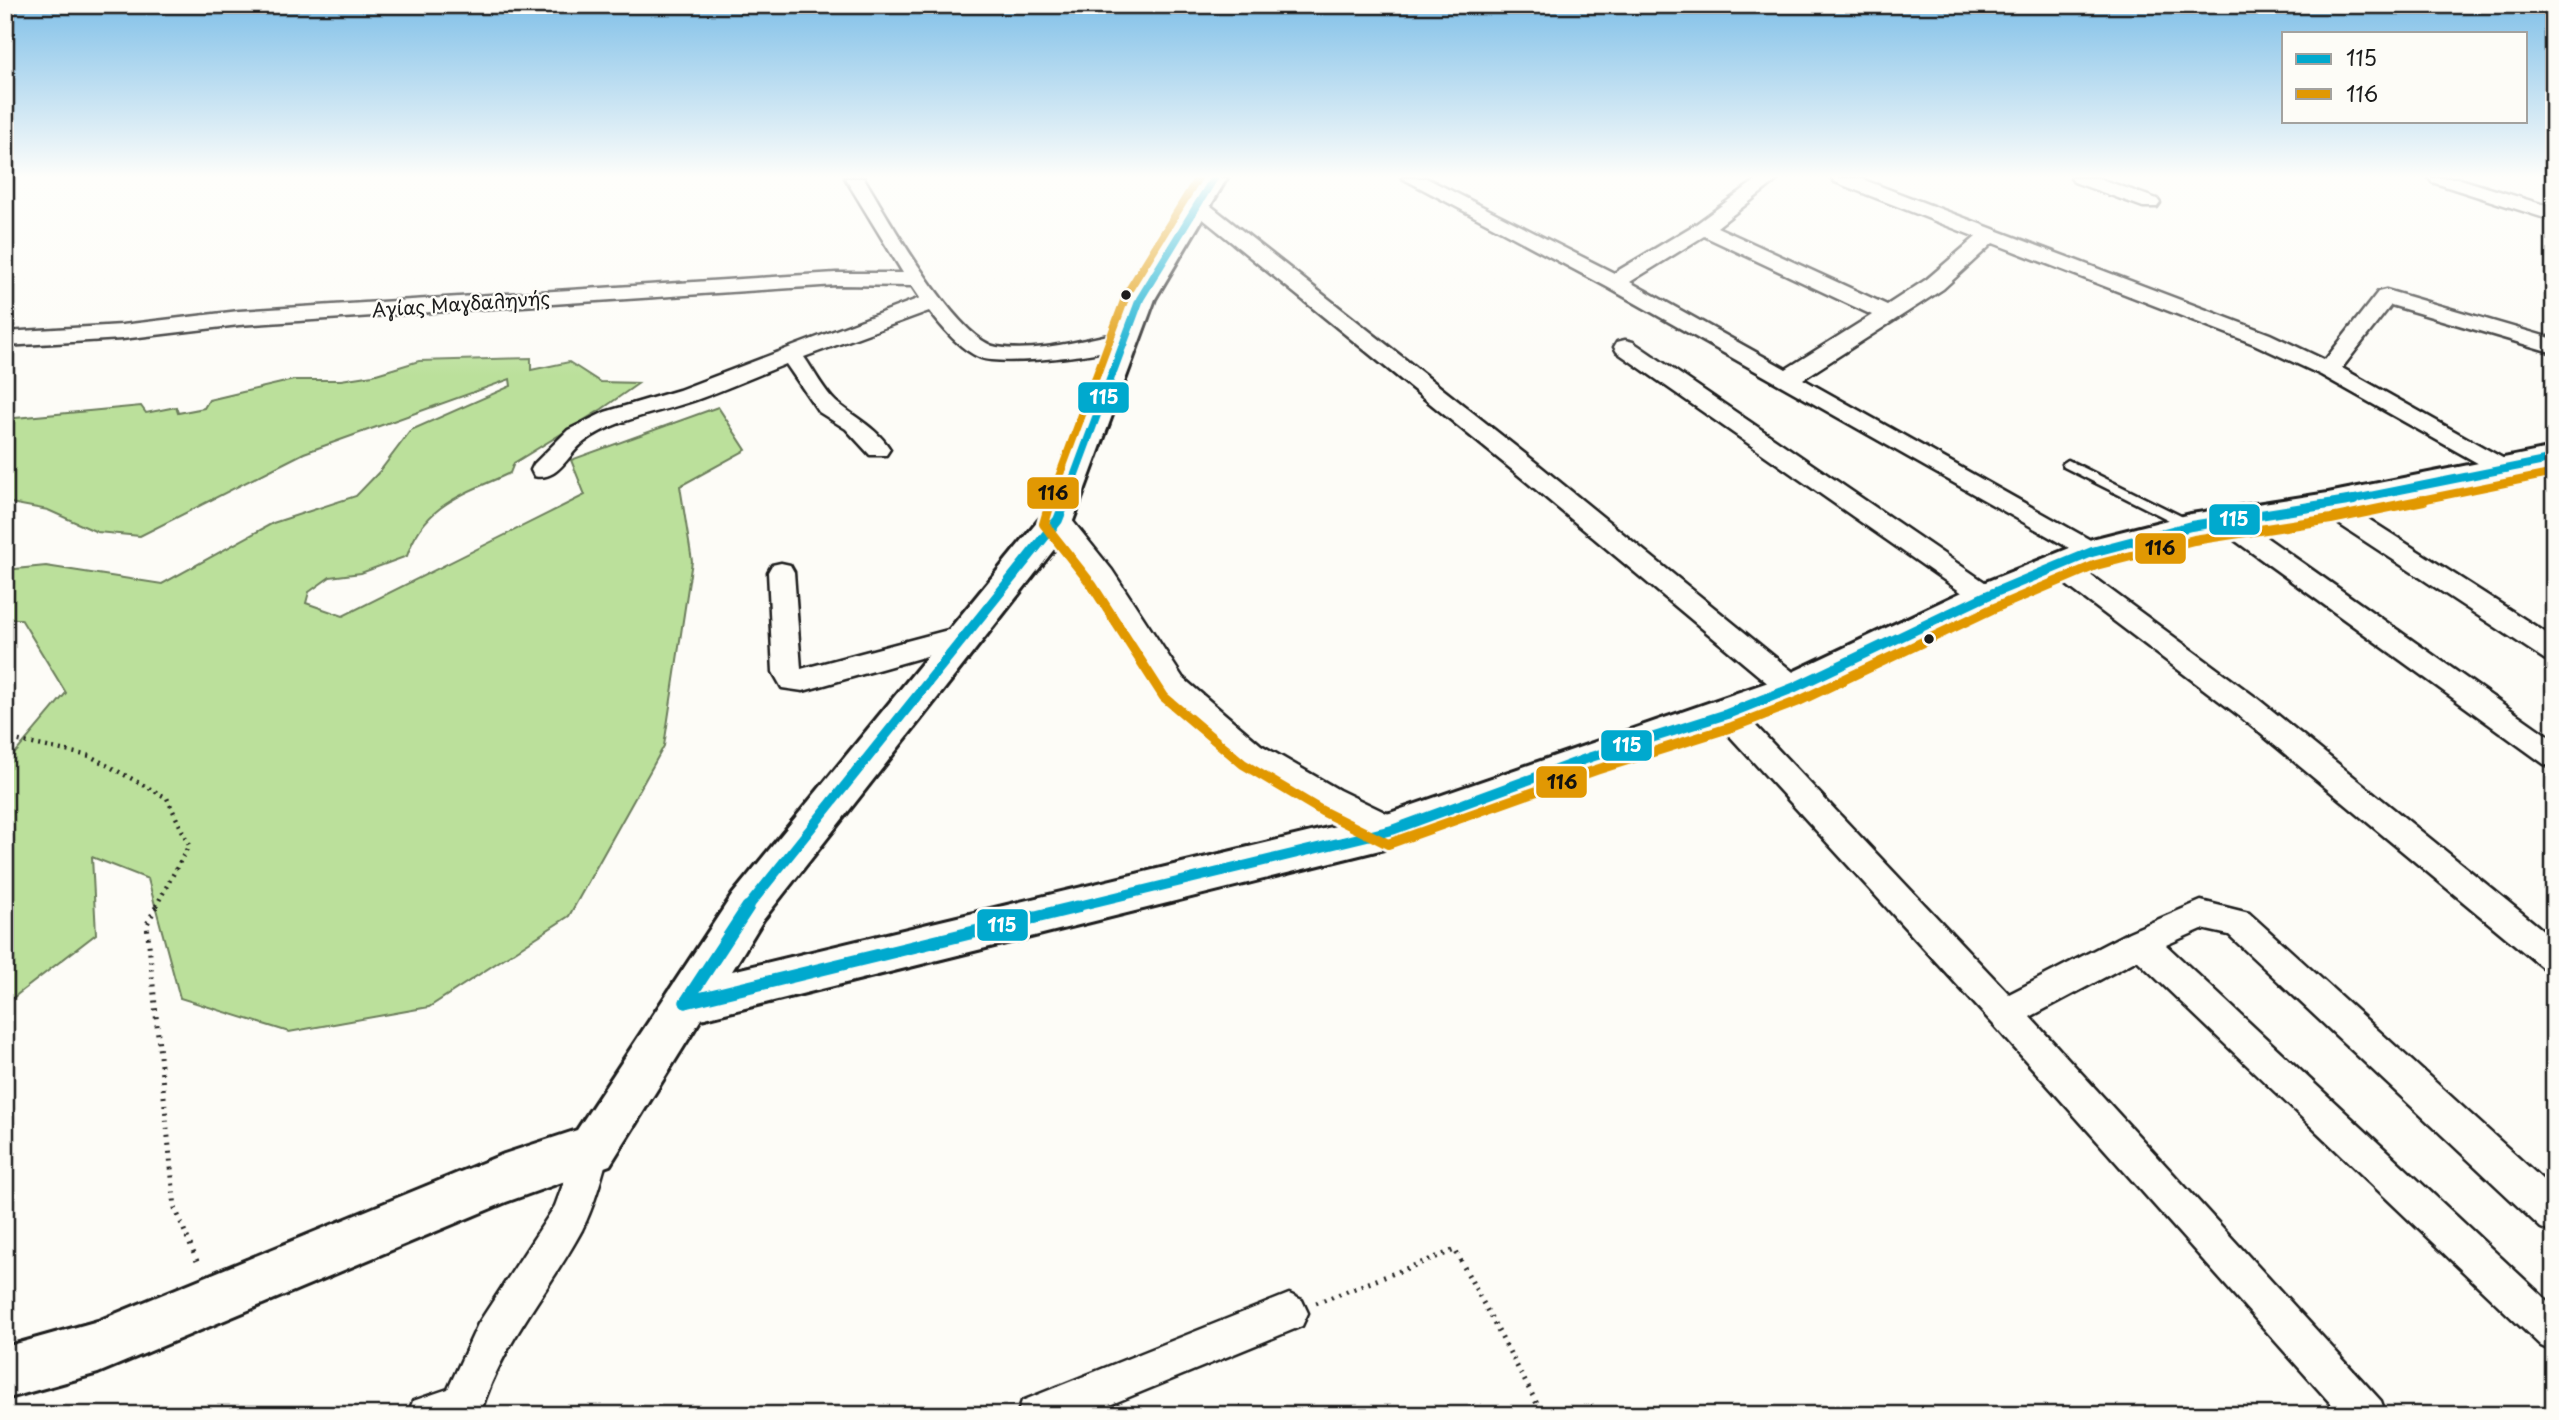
<svg xmlns="http://www.w3.org/2000/svg" width="2559" height="1420" viewBox="0 0 2559 1420" font-family="'Playpen Sans',sans-serif">
	<rect width="100%" height="100%" fill="#fdfcf7"/>
	<filter id="ink" filterUnits="userSpaceOnUse"><feTurbulence type="fractalNoise" baseFrequency=".0143" numOctaves="2"/><feDisplacementMap in="SourceGraphic" scale="14" xChannelSelector="R" yChannelSelector="G"/><feConvolveMatrix kernelMatrix="1 2 1 2 8 2 1 2 1" color-interpolation-filters="sRGB"/></filter>
	<g filter="url(#ink)">
		<!-- green -->
		<path fill="#bbe09b" stroke="#6c7e5c" stroke-width="2" d="M531,358V370L569,362L600,382L639,383L602,409L514,463L510,473C464,494 424,504 407,556L361,573L330,577L309,592L306,603L343,616L585,495L571,460L718,407L746,450L680,486L692,561L664,746L569,916L429,1007L289,1032L180,998L148,879L92,857L96,934L5,1004V765L66,693L21,619H5V570L46,566L162,584L273,523L356,496L380,471L411,430L511,386L510,379L304,453L140,536L97,532L48,510L5,502V419L141,406L146,413L176,407L178,413L204,408L209,400L294,380H341L373,375L419,361Z"/>
		<g fill="none" stroke-linecap="round" stroke-linejoin="round">
			<defs>
				<path id="lane" d="M2068,460L2195,523L2197,526L2195,529H2187L2064,467L2062,464Z"/>
				<g id="street">
					<path d="M845,178H864C886,214 956,340 997,347C1037,354 1085,339 1124,332L1135,339C1125,355 1002,366 981,358C959,349 944,329 929,311L804,357C814,371 824,391 836,402C855,418 876,427 890,449L886,455H870L846,429L819,412L786,364C756,376 726,389 696,400C659,413 616,418 584,442C568,454 558,482 534,476L531,470L534,464L568,430L605,412L679,390L920,298L912,286L836,285L239,325L122,339L5,346V332L122,325L239,311L836,273H903Z"/>
					<path d="M1402,178H1426L1614,273L1696,224L1759,178H1780L1717,227L1887,305L1927,279L1976,237L1835,182L1832,178H1859L2270,334L2325,360L2378,292L2386,290L2554,339V353L2391,305L2342,368L2515,465L2518,471L2515,477L2506,479L2321,375L2254,344L1993,243L1943,289L1803,379L2101,546L2105,552L2101,558L2092,561L1607,287ZM1704,236L1872,315L1786,369L1630,282Z"/>
					<path d="M2071,178H2098L2157,199L2160,203L2157,207H2143L2074,182Z"/>
					<path d="M2429,178H2457L2554,208V221L2432,182Z"/>
					<path d="M1199,200L1206,202L1534,461L1803,680L1807,688L1803,696L1793,699L1783,696L1516,473L1192,210L1189,206Z"/>
					<path d="M1625,340L1633,342L1995,589L1999,596L1995,603L1986,606L1977,603L1617,352L1614,347L1617,342Z"/>
					<path d="M2328,496L2337,499L2554,638V662L2544,659L2319,511L2316,505L2319,499Z"/>
					<path d="M1058,511L1067,514L1112,570L1183,678L1261,745L1339,790L1403,821L1407,830L1403,839L1392,843L1381,839L1319,808L1241,761L1163,694L1094,584L1045,520L1049,514Z"/>
					<path d="M2224,511L2233,514L2554,740V768L2544,764L2215,526L2211,520L2215,514Z"/>
					<path d="M2061,558L2070,560L2258,699L2554,939V972L2543,968L2238,715L2052,574L2048,567L2052,560Z"/>
					<path d="M781,563L790,565L794,572L801,669L967,625L976,628L980,635L976,642L803,691L782,688L773,672L768,572L772,565Z"/>
					<path d="M1727,703L1737,706L2009,994L2129,932L2201,901L2249,913L2554,1190V1233L2541,1228L2229,935L2202,929L2166,945L2554,1307V1352L2541,1346L2137,960L2030,1017L2381,1401L2386,1415H2341L1993,1024L1717,722L1713,714L1717,706Z"/>
					<path d="M593,1131L605,1136L610,1148C602,1176 595,1204 582,1230C548,1293 500,1345 480,1415H408L413,1401L448,1389L478,1324L555,1206L581,1136Z"/>
					<path d="M1289,1294L1302,1300L1308,1313L1302,1326L1085,1415H1017L1022,1401Z"/>
				</g>
				<path id="secondary" d="M1201,178H1227L1155,299L1070,529L763,920L732,971L1390,813L1780,678L1973,587L2092,539L2191,514L2328,493L2554,448V470L2328,517L2191,538L2102,562L1999,605L1806,698L1741,725L1601,770L1392,847L701,1019L610,1165L506,1202L98,1373L5,1399V1347L98,1321L504,1154L577,1130L733,894L1043,515L1125,299Z"/>
			</defs>
			<!-- lane casing -->
			<use href="#lane" stroke="#1c1c1c" stroke-width="5"/>
			<!-- street casing -->
			<use href="#street" stroke="#1c1c1c" stroke-width="5"/>
			<!-- secondary casing -->
			<use href="#secondary" stroke="#1c1c1c" stroke-width="6"/>
			<!-- path-far1 -->
			<path stroke="#1c1c1c" stroke-width="4.5" stroke-dasharray="2 5" stroke-linecap="butt" d="M5,738L90,756L167,798L189,845L155,908"/>
			<!-- path -->
			<g stroke="#1c1c1c" stroke-width="5" stroke-dasharray="2 6" stroke-linecap="butt">
				<path d="M156,907L147,924L175,1208L199,1266"/>
				<path d="M1316,1303L1455,1250L1543,1415"/>
			</g>
			<!-- lane -->
			<use href="#lane" fill="#fdfcf7" fill-rule="evenodd"/>
			<!-- street -->
			<use href="#street" fill="#fdfcf7" fill-rule="evenodd"/>
			<!-- secondary -->
			<use href="#secondary" fill="#fdfcf7" fill-rule="evenodd"/>
			<defs>
				<g id="bus-1-far2">
					<path d="M1065,501L1140,299L1214,178"/>
					<path d="M2345,501L2554,459"/>
				</g>
				<g id="bus-1-far1">
					<path d="M747,908L1058,520L1066,500"/>
					<path d="M1070,908L1392,830L1591,757L1727,714L1793,688L1986,596L2092,552L2191,526L2354,500"/>
				</g>
				<g id="bus-1">
					<path d="M686,1002L1077,907"/>
					<path d="M686,1002L748,907"/>
				</g>
				<g id="bus-2-far1">
					<path d="M1050,501L1127,293L1198,178"/>
					<path d="M2416,501L2554,473"/>
				</g>
				<path id="bus-2" d="M1051,500L1044,524L1092,585L1164,697L1243,764L1322,811L1388,844L1596,770L1732,727L1799,701L1992,609L2096,565L2194,540L2331,519L2424,500"/>
			</defs>
			<!-- bus-1-far2 casing -->
			<use href="#bus-1-far2" stroke="#fdfcf7" stroke-width="12"/>
			<!-- bus-1-far1 casing -->
			<use href="#bus-1-far1" stroke="#fdfcf7" stroke-width="16"/>
			<!-- bus-1 casing -->
			<use href="#bus-1" stroke="#fdfcf7" stroke-width="18"/>
			<!-- bus-2-far1 casing -->
			<use href="#bus-2-far1" stroke="#fdfcf7" stroke-width="12"/>
			<!-- bus-2 casing -->
			<use href="#bus-2" stroke="#fdfcf7" stroke-width="16"/>
			<!-- bus-1-far2 -->
			<use href="#bus-1-far2" stroke="#00a9ce" stroke-width="8"/>
			<!-- bus-1-far1 -->
			<use href="#bus-1-far1" stroke="#00a9ce" stroke-width="10"/>
			<!-- bus-1 -->
			<use href="#bus-1" stroke="#00a9ce" stroke-width="13"/>
			<!-- bus-2-far1 -->
			<use href="#bus-2-far1" stroke="#e19803" stroke-width="8"/>
			<!-- bus-2 -->
			<use href="#bus-2" stroke="#e19803" stroke-width="10"/>
		</g>
	</g>
	<!-- sky -->
	<linearGradient id="sky" x2="0" y2="1"><stop stop-color="#81c0e8"/><stop offset="0.47" stop-color="#fefefb"/><stop offset="1" stop-color="#fefefb" stop-opacity="0"/></linearGradient>
	<rect width="2559" height="376" fill="url(#sky)"/>
	<!-- markers -->
	<g fill="#1c1c1c" stroke="#fdfcf7" stroke-width="2.5">
		<circle cx="1126" cy="295" r="6"/>
		<circle cx="1929" cy="639" r="6"/>
	</g>
	<g text-anchor="middle" stroke-width="5" stroke-linejoin="round" paint-order="stroke">
		<!-- far-street labels -->
		<g font-size="19" fill="#1c1c1c" stroke="#fdfcf7">
			<text transform="translate(461 304) rotate(-4)" y="7">Αγίας Μαγδαληνής</text>
		</g>
	</g>
	<g stroke="#fdfcf7" stroke-width="2.5">
		<rect x="1077" y="381" width="53" height="33" rx="7" fill="#00a9ce"/>
		<rect x="1026" y="476" width="54" height="34" rx="7" fill="#e19803"/>
		<rect x="2208" y="503" width="53" height="33" rx="7" fill="#00a9ce"/>
		<rect x="2134" y="532" width="53" height="33" rx="7" fill="#e19803"/>
		<rect x="1600" y="729" width="53" height="33" rx="7" fill="#00a9ce"/>
		<rect x="1535" y="765" width="53" height="34" rx="7" fill="#e19803"/>
		<rect x="976" y="908" width="53" height="34" rx="7" fill="#00a9ce"/>
	</g>
	<g font-size="19" text-anchor="middle" font-weight="bold" fill="#fff">
		<text x="1104" y="404">115</text>
		<text x="2234" y="526">115</text>
		<text x="1627" y="752">115</text>
		<text x="1002" y="932">115</text>
	</g>
	<g font-size="19" text-anchor="middle" font-weight="bold" fill="#111">
		<text x="1053" y="500">116</text>
		<text x="2160" y="555">116</text>
		<text x="1562" y="789">116</text>
	</g>
	<!-- margin -->
	<rect width="2559" height="1420" fill="none" stroke="#fdfcf7" stroke-width="28"/>
	<rect x="14" y="14" width="2531" height="1392" fill="none" stroke="#1c1c1c" stroke-width="2.5" filter="url(#ink)"/>
	<!-- legend -->
	<rect x="2282" y="32" width="245" height="91" fill="#fdfcf7" stroke="#a3a29f" stroke-width="2"/>
	<rect x="2296" y="54" width="35" height="10" fill="#00a9ce" stroke="#a3a29f" stroke-width="2"/>
	<text x="2346" y="66" font-size="21" fill="#1c1c1c">115</text>
	<rect x="2296" y="89" width="35" height="10" fill="#e19803" stroke="#a3a29f" stroke-width="2"/>
	<text x="2346" y="102" font-size="21" fill="#1c1c1c">116</text>
</svg>
